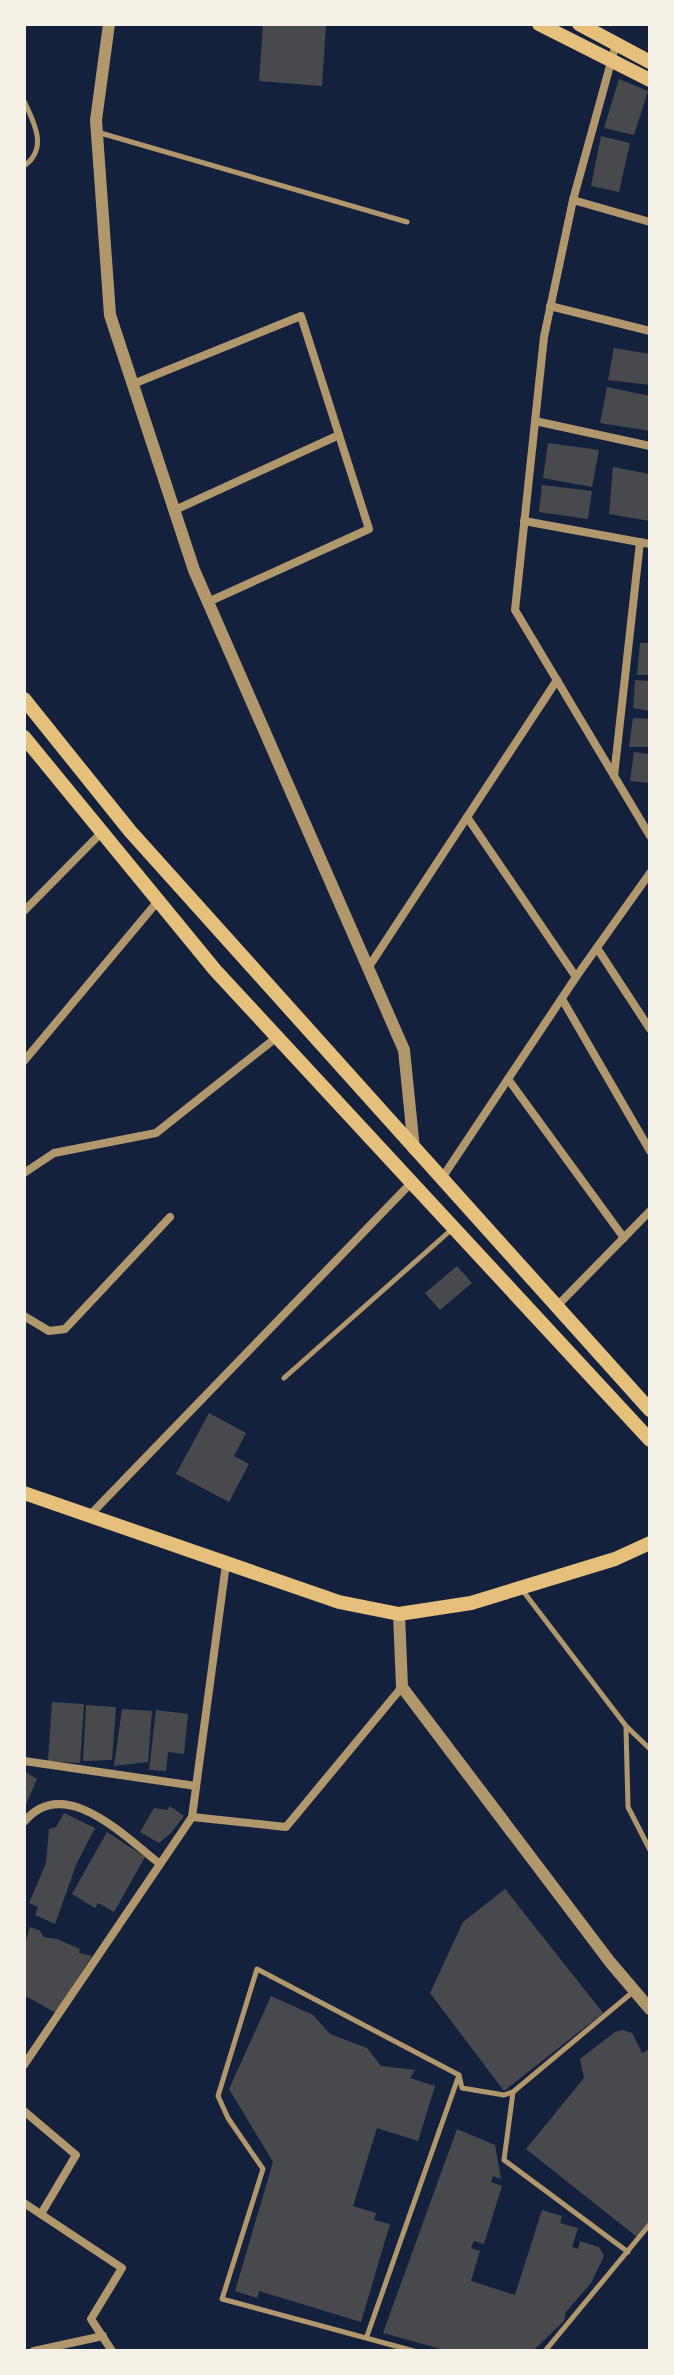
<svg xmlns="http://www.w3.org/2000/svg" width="674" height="2375" viewBox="0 0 674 2375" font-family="Overpass,sans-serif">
	<rect width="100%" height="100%" fill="#14213d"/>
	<!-- building -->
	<g fill="#48494c">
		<path d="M263,24H326L322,86L259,81Z"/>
		<path d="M619,79L648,91L634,135L604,128Z"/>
		<path d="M601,136L630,143L619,192L591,186Z"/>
		<path d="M614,348L650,354V385L608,380Z"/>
		<path d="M607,387L650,396V431L600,423Z"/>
		<path d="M548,443L599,450L592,487L543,478Z"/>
		<path d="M613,467L650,474V521L609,514Z"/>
		<path d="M542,485L592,491L588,519L539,512Z"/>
		<path d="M640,643H650V675H637Z"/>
		<path d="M635,680L650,681V711L633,708Z"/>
		<path d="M633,718L650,719V747H629Z"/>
		<path d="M634,752L650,754V783L630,781Z"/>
		<path d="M457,1266L472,1283L440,1310L425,1293Z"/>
		<path d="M209,1413L246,1433L234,1456L249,1464L229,1502L176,1474Z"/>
		<path d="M52,1702L84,1704L80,1763L48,1761Z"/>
		<path d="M86,1705L116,1707L112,1760L83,1761Z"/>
		<path d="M122,1709L152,1711L148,1762L114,1766Z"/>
		<path d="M156,1710L188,1714L184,1754L168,1752L166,1771L149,1770Z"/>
		<path d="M24,1771L37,1779L24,1809Z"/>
		<path d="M170,1806L184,1816L171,1833L159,1843L140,1832L154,1808L167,1810Z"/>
		<path d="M64,1813L95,1828L76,1865L55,1924L35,1915L38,1907L29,1903L46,1863L49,1829L56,1827Z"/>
		<path d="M107,1832L145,1857L114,1912L98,1903L95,1908L72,1894Z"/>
		<path d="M505,1889L603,2013L504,2091L430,1993L463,1922Z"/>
		<path d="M30,1927L39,1930L44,1937L57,1939L80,1949L79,1953L92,1956L56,2013L24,1995V1948Z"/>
		<path d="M271,1996L313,2015L330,2034L367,2048L381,2066L415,2070L410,2078L435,2086L418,2141L377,2128L353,2206L376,2213L374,2220L390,2224L361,2322L259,2291L257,2298L235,2291L273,2162L229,2089Z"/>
		<path d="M622,2030L632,2033L642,2053L650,2049V2222L637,2237L526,2149L584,2078L580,2059L615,2032Z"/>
		<path d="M457,2129L495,2145L501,2179L493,2176L491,2182L502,2186L484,2244L474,2241L471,2248L480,2251L471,2281L515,2295L542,2210L562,2216L560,2223L578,2228L572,2247L578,2249L580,2241L599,2247L604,2256L591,2283L566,2312L564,2321L533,2351H448L383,2333Z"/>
	</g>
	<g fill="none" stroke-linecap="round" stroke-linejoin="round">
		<!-- service -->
		<g stroke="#b1986c" stroke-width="5">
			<path d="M24,101C35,124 48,149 24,166"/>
			<path d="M97,132L407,222"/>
			<path d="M284,1378L451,1230"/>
			<path d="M523,1591L626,1726L650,1749"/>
			<path d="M626,1727L628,1807L650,1850"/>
			<path d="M513,2092L504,2160L628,2252"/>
			<path d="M367,2336L459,2075L462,2088L504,2095L513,2092L634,1991"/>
			<path d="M414,2351L222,2299L263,2169L228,2118L218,2096L257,1969L459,2075"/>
			<path d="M545,2351L650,2224"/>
		</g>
		<!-- minor -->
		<g stroke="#b1986c" stroke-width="8">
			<path d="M616,44L573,200L544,337L515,610L650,836"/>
			<path d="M573,200L650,222"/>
			<path d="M550,306L650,331"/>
			<path d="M133,384L301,316L369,529L208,602"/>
			<path d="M535,421L650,446"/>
			<path d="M175,510L339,435"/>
			<path d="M524,521L650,544"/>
			<path d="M614,776L640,542"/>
			<path d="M24,911L102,832"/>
			<path d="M597,948L650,1029"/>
			<path d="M368,968L557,680"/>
			<path d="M576,977L650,873"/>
			<path d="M562,999L650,1151"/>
			<path d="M24,1061L158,901"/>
			<path d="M508,1079L624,1238"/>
			<path d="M24,1173L54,1153L156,1133L277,1037"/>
			<path d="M442,1178L576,977L467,817"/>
			<path d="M557,1306L650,1211"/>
			<path d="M24,1316L49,1331L65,1329L170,1217"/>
			<path d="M89,1516L411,1183"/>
			<path d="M24,1761L196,1786"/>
			<path d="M192,1817L226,1564"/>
			<path d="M24,1822C64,1773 125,1837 160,1864"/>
			<path d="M24,2065L192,1817L286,1827L402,1687"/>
			<path d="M24,2111L76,2155L41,2214"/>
			<path d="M24,2203L122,2268L91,2319L112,2351"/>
			<path d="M34,2351L103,2336"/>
		</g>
		<!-- tertiary -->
		<g stroke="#b1986c" stroke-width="12">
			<path d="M109,24L96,120L110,315L194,570L404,1050L414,1149"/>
			<path d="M399,1614L402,1687L610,1962L650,2009"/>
		</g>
		<!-- secondary -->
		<g stroke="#e5c07b" stroke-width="14">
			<path d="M539,24L650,80"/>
			<path d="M579,24L650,62"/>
			<path d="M24,1493L339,1602L399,1614L471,1603L615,1559L650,1543"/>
		</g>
		<!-- primary -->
		<g stroke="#e5c07b" stroke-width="14">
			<path d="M24,699L130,831L650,1410"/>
			<path d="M24,737L215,970L650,1440"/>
		</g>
	</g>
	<!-- border -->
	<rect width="674" height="2375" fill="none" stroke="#f6f1e7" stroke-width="52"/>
</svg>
